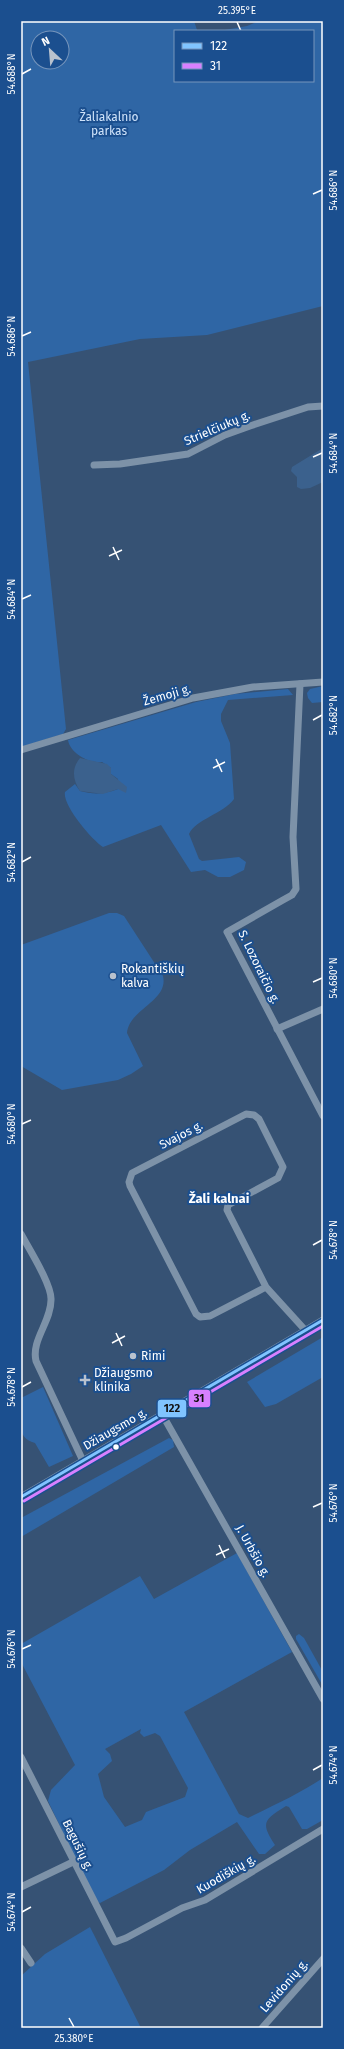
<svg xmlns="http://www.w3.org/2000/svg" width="344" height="2049" viewBox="0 0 344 2049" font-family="'Fira Sans',sans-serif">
	<rect width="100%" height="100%" fill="#365274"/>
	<!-- green -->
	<g fill="#2f66a5" fill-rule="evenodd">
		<path d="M21,21H194L197,30L200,31H175V81H313V31H219L247,26L259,21H323V306L207,335L140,339L28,362L66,729L63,734L21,747ZM38,38H62V62H38Z"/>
		<path d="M323,686V702L312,703L308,698L307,693L310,689Z"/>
		<path d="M288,689L293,695L228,700L221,714V721L230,743L234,799C223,814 196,819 189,834L199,859L202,861L239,857L246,862L244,870L230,877H218L205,870L191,872L161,825L103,847C92,840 62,805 65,792L75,784L80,791C94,795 105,794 118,789V779L111,774V768L102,762C89,764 70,753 68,740L196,702L235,694Z"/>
		<path d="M109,913H117L124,916L163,976C169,1001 129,1009 127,1033L143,1066L131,1074L118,1080L62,1090L21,1066V945Z"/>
		<path d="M323,1337V1377L276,1404L265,1407L247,1382Z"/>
		<path d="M43,1387L73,1456L49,1467L35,1443C14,1438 21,1415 21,1398Z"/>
		<path d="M169,1438L173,1440L174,1447L21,1537V1518Z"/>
		<path d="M237,1553L292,1652L184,1712L239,1814L248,1818C274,1805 299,1794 323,1778V1820L307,1829H302L289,1807L286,1806C264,1820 260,1822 275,1845L265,1854H259L237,1822L190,1850L164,1870L100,1903L96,1902L48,1801L51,1790L75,1765L21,1662V1644L140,1576L154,1599ZM141,1729L140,1733L144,1737L155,1733L160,1736L188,1788L185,1797L146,1812L142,1820L125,1827L104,1797L98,1774L112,1761L110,1754L105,1749Z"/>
		<path d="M299,1634L304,1638L323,1672V1686L296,1639V1636Z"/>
		<path d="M90,1927L141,2028H21V1976L45,1954Z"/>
	</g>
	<!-- water -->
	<g fill="#3b618d">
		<path d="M323,448V482L310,488L301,489L297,487V477L291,471L292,467Z"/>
		<path d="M80,758L107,764L111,768V774L127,787L126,793L118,789L103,794L80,791C73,780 71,769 80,758Z"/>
	</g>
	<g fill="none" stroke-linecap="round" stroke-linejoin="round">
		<!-- minor -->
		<g stroke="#7d92a8" stroke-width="7">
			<path d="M94,465L120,464L188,454L225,435L250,426L308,407L323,406"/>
			<path d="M300,684L293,837L296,889L292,895L283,900L227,932L323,1116"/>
			<path d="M21,750L193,698L253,687L323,682"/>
			<path d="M277,1029L323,1009"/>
			<path d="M21,1234C29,1249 52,1285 51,1300C51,1322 31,1340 36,1361L83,1461"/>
			<path d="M266,1287L210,1316L200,1317L196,1314L130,1186L129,1182L132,1173L246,1114L254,1115L259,1119L283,1167L278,1178L228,1205L227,1210L266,1287L306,1331"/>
			<path d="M162,1414L323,1699"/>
			<path d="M21,1497L323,1320"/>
			<path d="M21,1757L115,1942L126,1938L182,1908L205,1900L323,1829"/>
			<path d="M21,1887L73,1862"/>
			<path d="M21,1948L31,1963"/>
			<path d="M262,2028L323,1959"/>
		</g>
		<defs>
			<path id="bus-1" d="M21,1497L323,1320"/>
			<path id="bus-2" d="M24,1501L323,1326"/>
		</defs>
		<!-- bus-1 casing -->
		<use href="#bus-1" stroke="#1b4f8f" stroke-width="6"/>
		<!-- bus-2 casing -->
		<use href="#bus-2" stroke="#1b4f8f" stroke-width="6"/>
		<!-- bus-1 -->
		<use href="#bus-1" stroke="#80c4ff" stroke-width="3"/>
		<!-- bus-2 -->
		<use href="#bus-2" stroke="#d880ff" stroke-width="3"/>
	</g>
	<!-- ticks -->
	<path fill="none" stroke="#fff" stroke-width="1.5" d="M237,22L241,31M22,74L31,69M313,194L322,190M22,336L31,332M313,457L322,453M113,547L119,560M109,556L122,550M22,599L31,595M313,720L322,715M216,759L222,772M213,768L225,762M22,862L31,857M313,982L322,978M22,1124L31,1120M313,1245L322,1240M116,1333L122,1346M112,1343L125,1336M22,1387L31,1382M313,1507L322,1503M219,1545L225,1558M216,1555L229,1549M22,1649L31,1645M313,1770L322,1765M22,1912L31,1907M69,2018L74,2027"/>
	<!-- markers -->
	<g fill="#b9c2ce" stroke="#1b4f8f" stroke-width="1.5">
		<circle cx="113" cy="976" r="4"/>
		<circle cx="133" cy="1356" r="4"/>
		<path d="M83 1374h4v4h4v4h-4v4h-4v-4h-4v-4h4z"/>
	</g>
	<circle fill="#fff" stroke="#1b4f8f" stroke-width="1.5" cx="116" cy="1447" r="3.5"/>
	<g text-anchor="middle" stroke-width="4" stroke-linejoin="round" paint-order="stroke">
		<!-- park labels -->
		<g font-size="12" fill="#cfe3fa" stroke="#1b4f8f">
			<text x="109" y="121">Žaliakalnio<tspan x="109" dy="14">parkas</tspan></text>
		</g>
		<!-- street labels -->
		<g font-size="12" fill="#fff" stroke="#1b4f8f">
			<text transform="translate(217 428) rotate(-23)" y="4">Strielčiukų g.</text>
			<text transform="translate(167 695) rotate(-16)" y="4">Žemoji g.</text>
			<text transform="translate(259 967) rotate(64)" y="4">S. Lozoraičio g.</text>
			<text transform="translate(181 1135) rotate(-27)" y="4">Svajos g.</text>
			<text transform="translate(115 1429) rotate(-30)" y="4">Džiaugsmo g.</text>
			<text transform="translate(253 1551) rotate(61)" y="4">J. Urbšio g.</text>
			<text transform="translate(78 1845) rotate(64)" y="4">Bagušių g.</text>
			<text transform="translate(226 1874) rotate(-30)" y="4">Kuodiškių g.</text>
			<text transform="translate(284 1986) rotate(-49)" y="4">Levidonių g.</text>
		</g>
		<!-- poi labels -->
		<g font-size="12" fill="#fff" stroke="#1b4f8f" text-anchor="start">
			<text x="121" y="973">Rokantiškių<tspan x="121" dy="14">kalva</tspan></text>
			<text x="141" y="1360">Rimi</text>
			<text x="94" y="1377">Džiaugsmo<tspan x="94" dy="14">klinika</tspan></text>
		</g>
		<!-- neighbourhood labels -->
		<g font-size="13" font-weight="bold" fill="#fff" stroke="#1b4f8f">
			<text x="219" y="1203">Žali kalnai</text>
		</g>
	</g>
	<g stroke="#1b4f8f" stroke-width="1.5">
		<rect x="188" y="1389" width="23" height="19" rx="4" fill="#d880ff"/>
		<rect x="157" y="1399" width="30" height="19" rx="4" fill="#80c4ff"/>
	</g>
	<g font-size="11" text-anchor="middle" font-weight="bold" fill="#111">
		<text x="199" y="1402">31</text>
		<text x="172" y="1412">122</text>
	</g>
	<!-- border -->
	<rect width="344" height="2049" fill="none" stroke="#1b4f8f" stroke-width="44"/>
	<!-- legend -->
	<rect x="174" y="30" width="140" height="52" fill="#1b4f8f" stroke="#7695bc"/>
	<rect x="182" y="43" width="20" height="6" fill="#80c4ff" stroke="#7695bc"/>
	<text x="210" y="50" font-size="12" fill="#ffffff">122</text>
	<rect x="182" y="63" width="20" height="6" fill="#d880ff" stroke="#7695bc"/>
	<text x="210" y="70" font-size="12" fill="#ffffff">31</text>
	<!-- north arrow -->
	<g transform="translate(50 50) rotate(334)"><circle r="19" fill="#1b4f8f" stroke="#7695bc"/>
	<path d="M0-3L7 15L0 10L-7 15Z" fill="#b9c2ce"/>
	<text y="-6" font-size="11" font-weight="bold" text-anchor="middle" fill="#ffffff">N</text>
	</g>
	<rect x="22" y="22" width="300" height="2005" fill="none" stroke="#fff" stroke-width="1.5"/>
	<g font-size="10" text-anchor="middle" fill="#fff">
		<text x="237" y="14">25.395°E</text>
		<text transform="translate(11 74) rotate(-90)" y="4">54.688°N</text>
		<text transform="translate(333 190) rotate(-90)" y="4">54.686°N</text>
		<text transform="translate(11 336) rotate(-90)" y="4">54.686°N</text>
		<text transform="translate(333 453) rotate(-90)" y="4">54.684°N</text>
		<text transform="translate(11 599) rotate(-90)" y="4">54.684°N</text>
		<text transform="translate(333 715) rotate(-90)" y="4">54.682°N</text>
		<text transform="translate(11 862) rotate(-90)" y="4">54.682°N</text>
		<text transform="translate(333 978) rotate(-90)" y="4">54.680°N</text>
		<text transform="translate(11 1124) rotate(-90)" y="4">54.680°N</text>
		<text transform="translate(333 1240) rotate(-90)" y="4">54.678°N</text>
		<text transform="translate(11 1387) rotate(-90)" y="4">54.678°N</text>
		<text transform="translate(333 1503) rotate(-90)" y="4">54.676°N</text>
		<text transform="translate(11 1649) rotate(-90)" y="4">54.676°N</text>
		<text transform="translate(333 1765) rotate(-90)" y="4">54.674°N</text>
		<text transform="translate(11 1912) rotate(-90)" y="4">54.674°N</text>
		<text x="74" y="2042">25.380°E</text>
	</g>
</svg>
